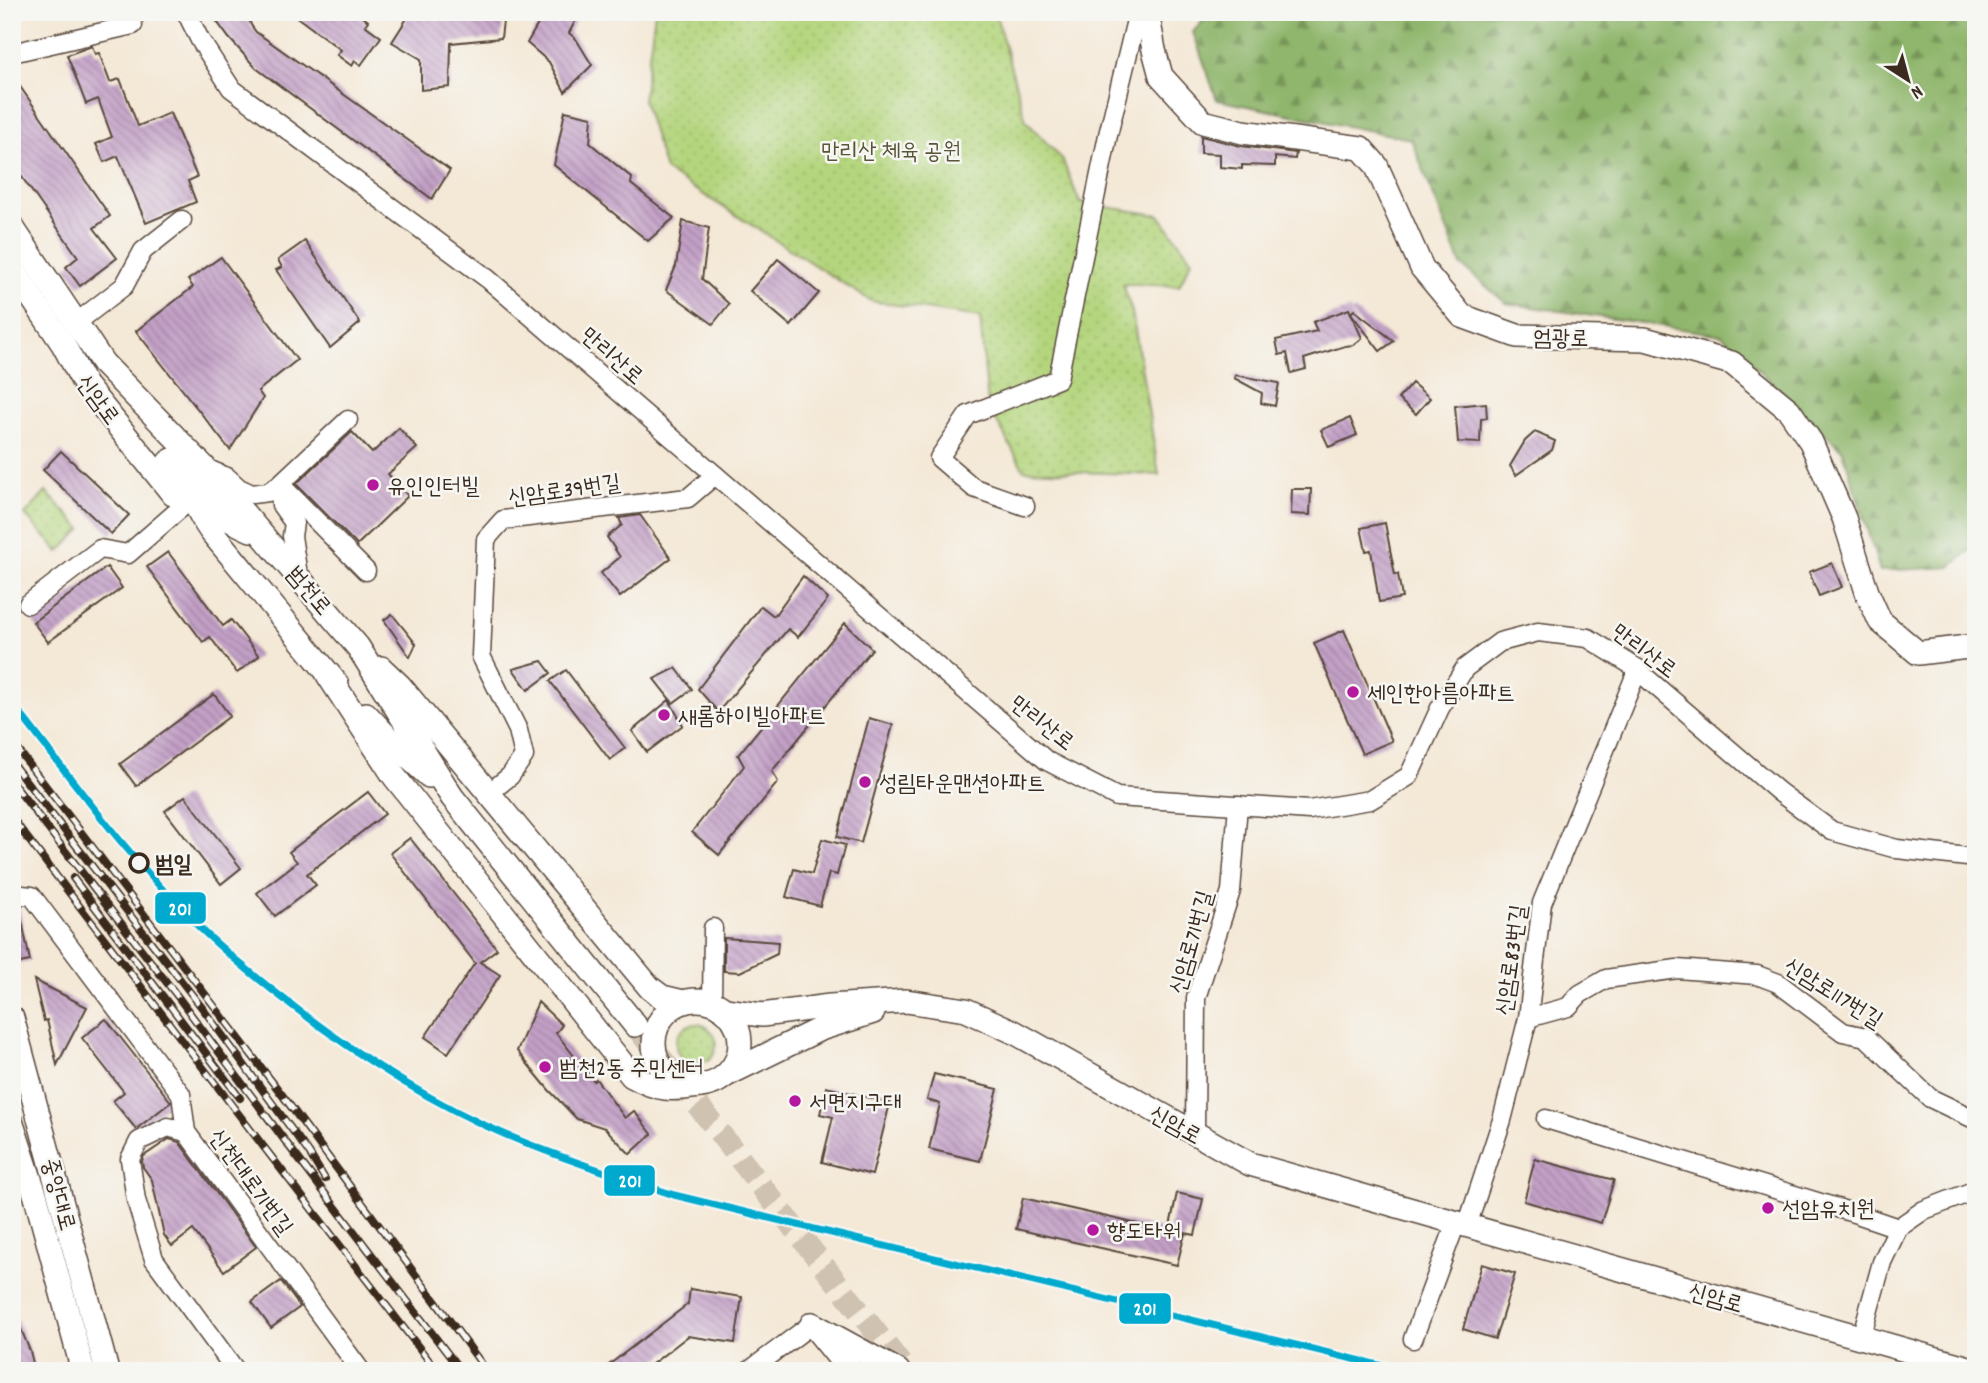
<svg xmlns="http://www.w3.org/2000/svg" width="1988" height="1383" viewBox="0 0 1988 1383" font-family="Dekko,'Poor Story',sans-serif">
	<defs>
		<pattern id="grass-dots" width="8" height="8" patternUnits="userSpaceOnUse" patternTransform="scale(1.75)"><rect width="8" height="8" fill="#b4d57d"/><path d="M2 2h.1M6 6h.1" fill="none" stroke="#9cb76c" stroke-width="1.8" stroke-linecap="round"/></pattern>
		<pattern id="forest-firs" width="22" height="20" patternUnits="userSpaceOnUse" patternTransform="scale(1.75)"><rect width="22" height="20" fill="#8fb66c"/><path d="M5 1l3.5 6h-7zM16 11l3.5 6h-7z" fill="#769458"/></pattern>
		<pattern id="building-back-hatch" width="6" height="6" patternUnits="userSpaceOnUse" patternTransform="scale(1.75)"><rect width="6" height="6" fill="#c3a0c7"/><path d="M-1 5l2 2M0 0l6 6M5-1l2 2" fill="none" stroke="#a083a1"/></pattern>
	</defs>
	<rect width="100%" height="100%" fill="#f6f6f2"/>
	<filter id="ink" filterUnits="userSpaceOnUse"><feTurbulence type="fractalNoise" baseFrequency=".0143" numOctaves="2"/><feDisplacementMap in="SourceGraphic" scale="14" xChannelSelector="R" yChannelSelector="G"/><feConvolveMatrix kernelMatrix="1 2 1 2 8 2 1 2 1" color-interpolation-filters="sRGB"/></filter>
	<filter id="wash" filterUnits="userSpaceOnUse"><feTurbulence type="fractalNoise" baseFrequency=".00686" numOctaves="4" result="noise"/><feDisplacementMap in="SourceGraphic" scale="28" xChannelSelector="R" yChannelSelector="G"/><feGaussianBlur stdDeviation="1.57" result="paint"/><feColorMatrix in="noise" values="0 0 0 0 0 0 0 0 0 0 0 0 0 0 0 0 0 1.4 0 .05"/><feComposite in="paint" operator="in"/></filter>
	<g filter="url(#wash)">
		<rect width="100%" height="100%" fill="#f4e8d6"/>
		<!-- grass -->
		<g fill="url(#grass-dots)" stroke="#78804e" stroke-width="2">
			<path d="M655,12H995L1026,121L1062,159L1080,203L1159,215L1192,260L1179,286L1123,284L1132,312L1159,475L1024,470L988,406L980,317L871,301L665,170L643,100Z"/>
			<path d="M46,492L82,529L59,552L25,515Z"/>
			<circle cx="696" cy="1044" r="20"/>
		</g>
		<!-- forest -->
		<path fill="url(#forest-firs)" stroke="#657045" stroke-width="2" d="M1211,12H1976V546L1950,567L1880,571L1843,451L1722,335L1506,303L1461,265L1411,139L1217,100L1193,32Z"/>
		<g id="blocks">
			<!-- building -->
			<g fill="url(#building-back-hatch)">
				<path d="M210,12H247L251,25L256,32L450,170L432,199L256,68L229,38Z"/>
				<path d="M290,12H357L368,21L365,25L381,37L361,65L355,61L352,66L337,55L341,50Z"/>
				<path d="M411,12H441L451,18L504,12L501,38L451,43L450,87L421,90V59L392,42Z"/>
				<path d="M545,12H580L569,33L576,39L592,65L565,92L549,62L527,43Z"/>
				<path d="M92,46L95,54L99,53L110,82L120,79L138,126L170,113L197,177L188,181L196,202L146,223L118,156L104,162L96,144L112,137L98,99L86,104L67,55Z"/>
				<path d="M12,75L110,216L94,228L117,258L80,286L66,267L78,257L12,163Z"/>
				<path d="M565,111L592,117L590,143L632,178L631,184L674,218L648,241L554,165Z"/>
				<path d="M1201,136L1241,146L1296,153L1295,159L1275,157V166L1242,165V169L1220,167V154L1201,153Z"/>
				<path d="M683,221L709,228L702,279L729,304L713,324L666,290L676,266Z"/>
				<path d="M305,241L360,323L330,348L276,270L282,267L278,260Z"/>
				<path d="M221,257L297,360L258,391L263,398L230,450L136,331L193,287L188,280Z"/>
				<path d="M778,259L819,293L791,326L750,291Z"/>
				<path d="M1349,309L1362,338L1354,345L1345,346L1304,359L1306,369L1291,373L1287,353L1279,355L1276,340L1317,331L1313,322Z"/>
				<path d="M1354,310L1394,341L1380,351L1351,313Z"/>
				<path d="M1235,375L1279,383L1275,406L1261,403L1262,393L1234,378Z"/>
				<path d="M1412,383L1430,398L1416,414L1398,399Z"/>
				<path d="M1486,403L1487,418L1481,419L1480,443L1458,442L1455,406Z"/>
				<path d="M1350,418L1357,435L1329,447L1321,430Z"/>
				<path d="M399,428L417,448L388,474L408,496L357,545L296,484L352,432L372,453Z"/>
				<path d="M1535,432L1555,441L1552,450L1516,475L1510,466L1525,441Z"/>
				<path d="M61,451L129,515L111,534L43,470Z"/>
				<path d="M1292,489H1311L1310,515L1291,514Z"/>
				<path d="M640,515L671,558L620,597L601,573L620,557L607,537L622,525L619,518Z"/>
				<path d="M1385,523L1395,575L1398,574L1402,598L1379,602L1371,550L1366,551L1361,528Z"/>
				<path d="M168,552L223,626L231,620L259,656L237,673L210,637L203,642L147,567Z"/>
				<path d="M1832,563L1842,587L1819,596L1809,572Z"/>
				<path d="M107,567L122,588L48,642L33,622Z"/>
				<path d="M803,576L828,599L798,637L788,629L718,712L698,689L761,606L774,616Z"/>
				<path d="M392,614L416,644L410,657L384,620Z"/>
				<path d="M845,623L872,649L772,771L778,782L719,855L692,832L744,766L738,755Z"/>
				<path d="M1344,630L1392,741L1362,754L1314,643Z"/>
				<path d="M542,661L551,673L528,690L513,669Z"/>
				<path d="M676,668L692,689L673,703L654,679Z"/>
				<path d="M566,670L625,748L610,760L550,681Z"/>
				<path d="M214,694L230,716L136,786L120,764Z"/>
				<path d="M669,700L683,725L647,752L632,731Z"/>
				<path d="M869,718L893,725L861,843L837,837Z"/>
				<path d="M368,792L385,814L307,874L316,885L275,916L257,893L297,862L289,852Z"/>
				<path d="M185,796L241,868L221,884L165,811Z"/>
				<path d="M410,838L497,949L480,962L500,975L448,1053L425,1037L475,963L390,853Z"/>
				<path d="M822,839L845,845L837,875L829,873L820,906L786,897L794,869L812,874Z"/>
				<path d="M12,905L19,906L30,961L15,964L12,950Z"/>
				<path d="M724,938L778,942L777,954L740,972L724,971Z"/>
				<path d="M34,980L87,1007L57,1065L47,1020L44,1021Z"/>
				<path d="M538,1002L562,1025L556,1033L594,1081L596,1079L625,1118L634,1111L652,1134L630,1154L605,1128L577,1119L549,1090L517,1051Z"/>
				<path d="M106,1019L171,1102L136,1129L113,1101L124,1092L82,1038Z"/>
				<path d="M934,1074L998,1089L980,1161L929,1149L940,1104L927,1100Z"/>
				<path d="M826,1087L890,1103L872,1175L822,1162L833,1117L820,1114Z"/>
				<path d="M169,1139L179,1142L256,1247L224,1271L193,1230L172,1246L164,1235L152,1180L143,1167L142,1161L144,1156Z"/>
				<path d="M1535,1159L1614,1180L1601,1223L1524,1201Z"/>
				<path d="M1177,1193L1203,1199L1195,1235L1185,1233L1177,1265L1016,1229L1023,1198L1169,1231Z"/>
				<path d="M1482,1264L1515,1274L1495,1339L1463,1329Z"/>
				<path d="M281,1281L300,1307L271,1328L252,1302Z"/>
				<path d="M690,1289L742,1297L735,1343L688,1336L643,1371H601L688,1304Z"/>
				<path d="M12,1307L30,1351L35,1371H12Z"/>
			</g>
		</g>
	</g>
	<g filter="url(#ink)">
		<use href="#blocks" fill-opacity="0" stroke="#57463a" stroke-width="2"/>
		<g fill="none" stroke-linecap="round" stroke-linejoin="round">
			<!-- major-tunnel -->
			<path stroke="#cfc2b1" stroke-width="23" stroke-dasharray="23 11" stroke-linecap="butt" d="M635,1025L906,1371"/>
			<defs>
				<g id="minor">
					<path d="M186,12L200,40L231,88L488,279L1047,761L1117,797L1309,810L1370,800L1409,776L1440,708L1465,668L1500,642L1538,632L1588,638L1638,669L1643,675L1779,792L1832,831L1897,849L1976,858"/>
					<path d="M12,53L133,25"/>
					<path d="M76,323L124,286L143,251L182,220"/>
					<path d="M348,420L280,484L366,571"/>
					<path d="M210,470L227,477L239,488L252,494L268,492L280,484L281,505L294,523L292,536L298,575"/>
					<path d="M1025,506L974,488L939,458L968,415L1058,379L1108,135L1138,12"/>
					<path d="M28,604L100,549L128,554L182,507"/>
					<path d="M489,793L510,776L524,756L518,730L481,656L486,539L503,520L688,498L715,475"/>
					<path d="M12,894L32,896L181,1094L186,1132L361,1371"/>
					<path d="M712,1002L713,928"/>
					<path d="M1528,1018L1568,1007L1580,994L1606,979L1677,969L1757,975L1778,983L1843,1032L1866,1037L1930,1098L1976,1120"/>
					<path d="M1546,1119L1860,1215L1898,1228"/>
					<path d="M186,1132L168,1127L139,1141L130,1159L136,1200L154,1259L236,1371"/>
					<path d="M1195,1135L1196,998L1231,891L1238,805"/>
					<path d="M1467,1226L1502,1120L1528,1018L1542,903L1638,669"/>
					<path d="M1861,1338L1882,1262L1898,1228L1924,1210L1976,1190"/>
					<path d="M1413,1339L1456,1223"/>
					<path d="M749,1371L812,1324"/>
				</g>
				<g id="major">
					<path d="M1147,12L1154,50L1161,76L1203,122L1243,132L1361,148L1376,165L1422,268L1462,316L1517,336L1645,339L1732,363L1789,410L1811,442L1844,518L1867,592L1880,621L1918,653L1976,646"/>
					<path d="M12,227L103,363L205,468L358,647L452,797L635,1025"/>
					<path d="M12,268L63,344L85,385L173,494"/>
					<path d="M251,530L230,520L211,503L179,463L172,460L169,462C171,476 183,484 190,495C198,508 203,522 213,534L337,684"/>
					<path d="M381,668L400,686L650,988L662,997L683,1002"/>
					<path d="M328,675L394,776L632,1076C659,1091 670,1090 700,1086"/>
					<path d="M366,714L394,744L429,776"/>
					<circle cx="697" cy="1043" r="43"/>
					<path d="M725,1010L762,1015L830,1006L906,1001L966,1010L1014,1032L1250,1164L1976,1370"/>
					<path d="M12,1018L107,1371"/>
					<path d="M726,1075L820,1029L873,1012"/>
					<path d="M12,1124L36,1197L83,1371"/>
					<path d="M850,1371L812,1324L898,1371"/>
				</g>
			</defs>
			<!-- minor casing -->
			<use href="#minor" stroke="#57463a" stroke-width="21"/>
			<!-- major casing -->
			<use href="#major" stroke="#57463a" stroke-width="26"/>
			<!-- minor -->
			<use href="#minor" stroke="#fff" stroke-width="18"/>
			<!-- major -->
			<use href="#major" stroke="#fff" stroke-width="23"/>
			<defs>
				<g id="rail">
					<path d="M12,742L280,1092L487,1371"/>
					<path d="M12,763L203,1009L309,1153L325,1179"/>
					<path d="M12,782L178,997L294,1153L461,1371"/>
					<path d="M12,818L263,1146L437,1371"/>
					<path d="M73,878L240,1098"/>
				</g>
			</defs>
			<!-- rail casing -->
			<use href="#rail" stroke="#3b2a1e" stroke-width="8"/>
			<!-- rail -->
			<use href="#rail" stroke="#f6f6f2" stroke-width="5" stroke-dasharray="16" stroke-linecap="butt"/>
			<defs>
				<path id="rail-1" d="M12,703C71,778 127,856 195,923C219,947 245,968 271,989C343,1046 420,1098 504,1134C560,1158 617,1176 674,1195L1403,1371"/>
			</defs>
			<!-- rail-1 casing -->
			<use href="#rail-1" stroke="#f6f6f2" stroke-width="12"/>
			<!-- rail-1 -->
			<use href="#rail-1" stroke="#00a9ce" stroke-width="7"/>
		</g>
	</g>
	<!-- markers -->
	<g fill="#b5179e" stroke="#f6f6f2" stroke-width="2.5">
		<circle cx="373" cy="485" r="7"/>
		<circle cx="1353" cy="692" r="7"/>
		<circle cx="664" cy="715" r="7"/>
		<circle cx="865" cy="782" r="7"/>
		<circle cx="545" cy="1067" r="7"/>
		<circle cx="795" cy="1101" r="7"/>
		<circle cx="1768" cy="1208" r="7"/>
		<circle cx="1093" cy="1230" r="7"/>
	</g>
	<circle fill="#f6f6f2" stroke="#3b2a1e" stroke-width="3.5" cx="139" cy="863" r="9"/>
	<g text-anchor="middle" stroke-width="5" stroke-linejoin="round" paint-order="stroke">
		<!-- park labels -->
		<g font-size="23" fill="#595536" stroke="#f6f6f2">
			<text x="891" y="158">만리산 체육 공원</text>
		</g>
		<!-- street labels -->
		<g font-size="23" fill="#3b2a1e" stroke="#f6f6f2">
			<text transform="translate(1561 337) rotate(1)" y="8">엄광로</text>
			<text transform="translate(613 355) rotate(41)" y="8">만리산로</text>
			<text transform="translate(99 399) rotate(54)" y="8">신암로</text>
			<text transform="translate(564 489) rotate(-8)" y="8">신암로39번길</text>
			<text transform="translate(310 590) rotate(50)" y="8">범천로</text>
			<text transform="translate(1645 650) rotate(37)" y="8">만리산로</text>
			<text transform="translate(1043 722) rotate(38)" y="8">만리산로</text>
			<text transform="translate(1190 942) rotate(-74)" y="8">신암로71번길</text>
			<text transform="translate(1510 960) rotate(-82)" y="8">신암로83번길</text>
			<text transform="translate(1834 992) rotate(32)" y="8">신암로117번길</text>
			<text transform="translate(1176 1124) rotate(29)" y="8">신암로</text>
			<text transform="translate(252 1181) rotate(54)" y="8">신천대로71번길</text>
			<text transform="translate(60 1194) rotate(75)" y="8">중앙대로</text>
			<text transform="translate(1716 1297) rotate(16)" y="8">신암로</text>
		</g>
		<!-- poi labels -->
		<g font-size="23" fill="#3b2a1e" stroke="#f6f6f2" text-anchor="start">
			<text x="387" y="493">유인인터빌</text>
			<text x="1367" y="700">세인한아름아파트</text>
			<text x="678" y="723">새롬하이빌아파트</text>
			<text x="879" y="790">성림타운맨션아파트</text>
			<text x="559" y="1075">범천2동 주민센터</text>
			<text x="809" y="1109">서면지구대</text>
			<text x="1782" y="1216">선암유치원</text>
			<text x="1107" y="1238">향도타워</text>
		</g>
		<!-- stop labels -->
		<g font-size="23" font-weight="bold" fill="#3b2a1e" stroke="#f6f6f2" text-anchor="start">
			<text x="155" y="871">범일</text>
		</g>
	</g>
	<g stroke="#f6f6f2" stroke-width="2.5">
		<rect x="154" y="891" width="53" height="34" rx="7" fill="#00a9ce"/>
		<rect x="603" y="1164" width="53" height="33" rx="7" fill="#00a9ce"/>
		<rect x="1118" y="1292" width="54" height="33" rx="7" fill="#00a9ce"/>
	</g>
	<g font-size="19" text-anchor="middle" font-weight="bold" fill="#fff">
		<text x="180" y="915">201</text>
		<text x="630" y="1187">201</text>
		<text x="1145" y="1315">201</text>
	</g>
	<!-- margin -->
	<rect width="1988" height="1383" fill="none" stroke="#f6f6f2" stroke-width="42"/>
	<!-- north arrow -->
	<g transform="translate(1908 80) rotate(144)" stroke="#f6f6f2" stroke-width="5" paint-order="stroke">
	<path d="M0-5L12 26L0 18L-12 26Z" fill="#3b2a1e"/>
	<text y="-10" font-size="19" font-weight="bold" text-anchor="middle" fill="#3b2a1e">N</text>
	</g>
</svg>
